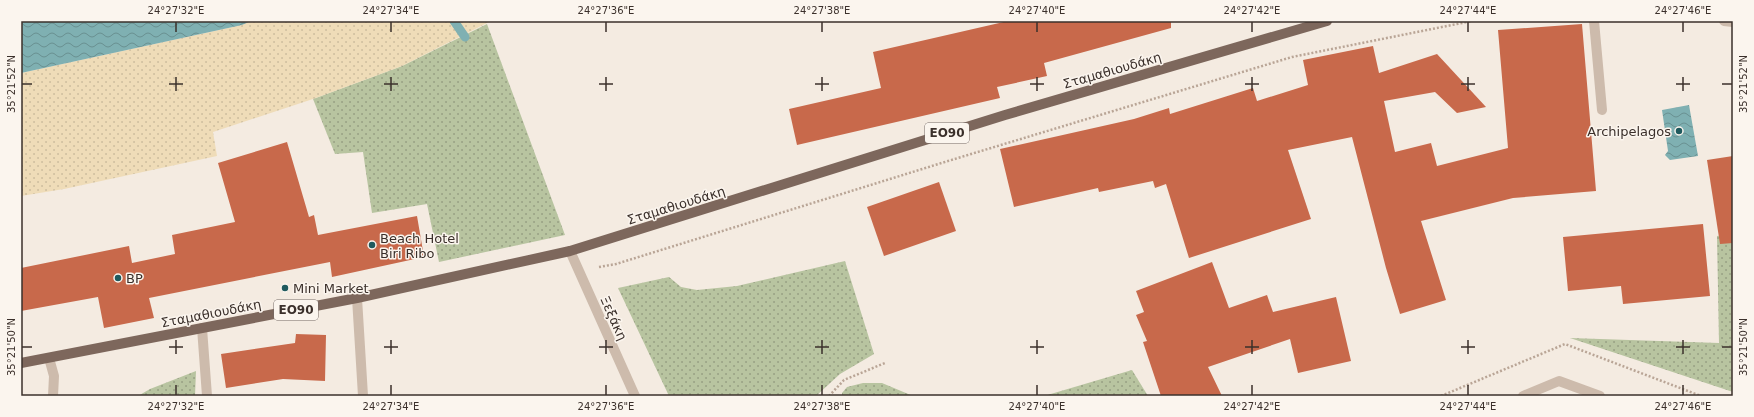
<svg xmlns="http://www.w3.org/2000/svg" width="1754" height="417" viewBox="0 0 1754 417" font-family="'DejaVu Sans',sans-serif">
	<defs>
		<pattern id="grass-dots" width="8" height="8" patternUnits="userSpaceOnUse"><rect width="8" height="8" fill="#b8c4a0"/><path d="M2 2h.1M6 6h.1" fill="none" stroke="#97a083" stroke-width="1.8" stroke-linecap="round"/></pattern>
		<pattern id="sand-dots" width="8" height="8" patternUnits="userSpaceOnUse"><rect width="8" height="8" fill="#efdcb8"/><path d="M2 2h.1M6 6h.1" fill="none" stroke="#cebd9e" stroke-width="1.8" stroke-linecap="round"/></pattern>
		<pattern id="water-waves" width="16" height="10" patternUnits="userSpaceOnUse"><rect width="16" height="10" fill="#7fb0b2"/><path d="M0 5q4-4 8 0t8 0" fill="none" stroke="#699091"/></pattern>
	</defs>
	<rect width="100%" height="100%" fill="#f4ebe1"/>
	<!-- grass -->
	<g fill="url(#grass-dots)">
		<path d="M487,24L565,235L439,262L427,204L372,213L363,152L335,154L313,99L402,66Z"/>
		<path d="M1733,234V392L1570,338L1719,343L1717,236Z"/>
		<path d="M845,261L874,354L840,374L816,396H669L618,288L669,277L681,287L697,290L737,286Z"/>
		<path d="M1132,370L1148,396H1044Z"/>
		<path d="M196,371L195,396H138L150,389Z"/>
		<path d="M863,383H882L913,396H842V393L847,387Z"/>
	</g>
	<!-- sand -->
	<path fill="url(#sand-dots)" d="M251,21H491L402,66L313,99L213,132L217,156L64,189L21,196V73L242,25Z"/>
	<!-- water -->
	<g fill="url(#water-waves)">
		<path d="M21,21H251L242,25L21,73Z"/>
		<path d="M1689,105L1698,156L1670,160L1665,155L1668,151L1662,110Z"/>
	</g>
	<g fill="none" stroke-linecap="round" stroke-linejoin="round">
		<!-- stream -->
		<path stroke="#7fb0b2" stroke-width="9" d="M454,21L465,37"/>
	</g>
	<!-- building -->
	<g fill="#c8694b">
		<path d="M1008,21H1171V28L1044,63L1047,76L997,87L1000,98L797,145L789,109L881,88L873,52Z"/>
		<path d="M1582,24L1596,191L1513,198L1421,221L1446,300L1400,314L1386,268L1352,137L1288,150L1311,219L1189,258L1166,184L1155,188L1153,181L1099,192L1098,188L1014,207L1000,149L1134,119L1169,108L1170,114L1253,88L1257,101L1308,85L1303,60L1373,46L1379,73L1437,54L1486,107L1457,113L1435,92L1384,101L1395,152L1431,143L1437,166L1508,148L1498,30Z"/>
		<path d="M287,142L309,217L314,215L318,235L417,216L424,257L332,277L330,262L149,298L154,318L104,328L98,297L21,311V268L129,246L132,263L175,254L172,235L235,222L218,163Z"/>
		<path d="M1733,156V243L1720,244L1707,160Z"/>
		<path d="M939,182L956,231L884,256L867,207Z"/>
		<path d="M1703,224L1710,296L1623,304L1621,286L1568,291L1563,237Z"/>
		<path d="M1212,262L1229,308L1267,295L1273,312L1336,297L1351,361L1298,373L1290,339L1208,367L1222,396H1161L1143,342L1147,341L1136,315L1144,312L1136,291Z"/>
		<path d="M296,334L326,335L325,381L283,379L226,388L221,354L295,343Z"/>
	</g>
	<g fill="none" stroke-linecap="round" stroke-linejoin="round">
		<!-- path -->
		<g stroke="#b9a596" stroke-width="2.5" stroke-dasharray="2 2" stroke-linecap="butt">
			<path d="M599,267L616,264L948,161L1292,57L1472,21"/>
			<path d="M829,396L844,380L885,363"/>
			<path d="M1441,396L1565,344L1701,396"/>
		</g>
		<!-- service -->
		<g stroke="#cdbbac" stroke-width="10">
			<path d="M357,298L363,396"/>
			<path d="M202,328L207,396"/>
		</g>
		<!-- minor -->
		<g stroke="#cdbbac" stroke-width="10">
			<path d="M1594,21L1602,110"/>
			<path d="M1724,21L1733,22"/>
			<path d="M570,251L635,396"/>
			<path d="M49,358L54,376L53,396"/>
			<path d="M1523,396L1559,381L1600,396"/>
		</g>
		<!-- primary -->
		<path stroke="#7d675c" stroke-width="10" d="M21,363L357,298L570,251L1005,115L1327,21"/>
	</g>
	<!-- ticks -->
	<path fill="none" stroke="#3b302b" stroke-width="1.5" d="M176,22V32M391,22V32M606,22V32M822,22V32M1037,22V32M1252,22V32M1468,22V32M1683,22V32M176,77V91M391,77V91M606,77V91M822,77V91M1037,77V91M1252,77V91M1468,77V91M1683,77V91M22,84H32M169,84H183M384,84H398M599,84H613M815,84H829M1030,84H1044M1245,84H1259M1461,84H1475M1676,84H1690M1722,84H1732M176,340V354M391,340V354M606,340V354M822,340V354M1037,340V354M1252,340V354M1468,340V354M1683,340V354M22,347H32M169,347H183M384,347H398M599,347H613M815,347H829M1030,347H1044M1245,347H1259M1461,347H1475M1676,347H1690M1722,347H1732M176,385V395M391,385V395M606,385V395M822,385V395M1037,385V395M1252,385V395M1468,385V395M1683,385V395"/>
	<!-- markers -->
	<g fill="#1f5a5e" stroke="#fbf5ee" stroke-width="1.5">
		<circle cx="1679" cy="131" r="4"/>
		<circle cx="372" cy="245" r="4"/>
		<circle cx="118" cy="278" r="4"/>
		<circle cx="285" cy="288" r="4"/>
	</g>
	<g text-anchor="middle" stroke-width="3" stroke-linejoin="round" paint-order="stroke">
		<!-- shield labels -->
		<g fill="#fbf5ee" stroke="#756b66" stroke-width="1">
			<rect x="925" y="123" width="44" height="20" rx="3"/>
			<rect x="274" y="300" width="44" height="20" rx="3"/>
		</g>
		<g font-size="12" font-weight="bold" fill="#3b302b">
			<text x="947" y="137">ΕΟ90</text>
			<text x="296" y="314">ΕΟ90</text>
		</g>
		<!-- street labels -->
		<g font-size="13" fill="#3b302b" stroke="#fbf5ee">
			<text transform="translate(1112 70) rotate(-16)" y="5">Σταμαθιουδάκη</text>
			<text transform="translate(676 205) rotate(-17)" y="5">Σταμαθιουδάκη</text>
			<text transform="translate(211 313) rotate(-11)" y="5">Σταμαθιουδάκη</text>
			<text transform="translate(614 318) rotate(66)" y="5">Ξεξάκη</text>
		</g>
		<!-- poi labels -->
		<g font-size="13" fill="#3b302b" stroke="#fbf5ee" text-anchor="start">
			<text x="1671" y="136" text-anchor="end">Archipelagos</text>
			<text x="380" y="243">Beach Hotel<tspan x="380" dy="15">Biri Ribo</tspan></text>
			<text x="126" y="283">BP</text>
			<text x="293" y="293">Mini Market</text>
		</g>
	</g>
	<!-- border -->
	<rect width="1754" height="417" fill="none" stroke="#fbf5ee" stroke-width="44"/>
	<rect x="22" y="22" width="1710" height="373" fill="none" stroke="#3b302b" stroke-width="1.5"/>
	<g font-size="10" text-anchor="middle" fill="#3b302b">
		<text x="176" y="14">24°27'32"E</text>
		<text x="391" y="14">24°27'34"E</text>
		<text x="606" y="14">24°27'36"E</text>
		<text x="822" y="14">24°27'38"E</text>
		<text x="1037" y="14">24°27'40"E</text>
		<text x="1252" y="14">24°27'42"E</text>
		<text x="1468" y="14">24°27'44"E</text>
		<text x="1683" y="14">24°27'46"E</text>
		<text transform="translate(11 84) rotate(-90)" y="4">35°21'52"N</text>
		<text transform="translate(1743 84) rotate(-90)" y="4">35°21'52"N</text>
		<text transform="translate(11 347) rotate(-90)" y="4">35°21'50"N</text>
		<text transform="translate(1743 347) rotate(-90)" y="4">35°21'50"N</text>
		<text x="176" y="410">24°27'32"E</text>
		<text x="391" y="410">24°27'34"E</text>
		<text x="606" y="410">24°27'36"E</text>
		<text x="822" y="410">24°27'38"E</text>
		<text x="1037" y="410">24°27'40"E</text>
		<text x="1252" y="410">24°27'42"E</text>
		<text x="1468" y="410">24°27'44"E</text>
		<text x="1683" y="410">24°27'46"E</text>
	</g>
</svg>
